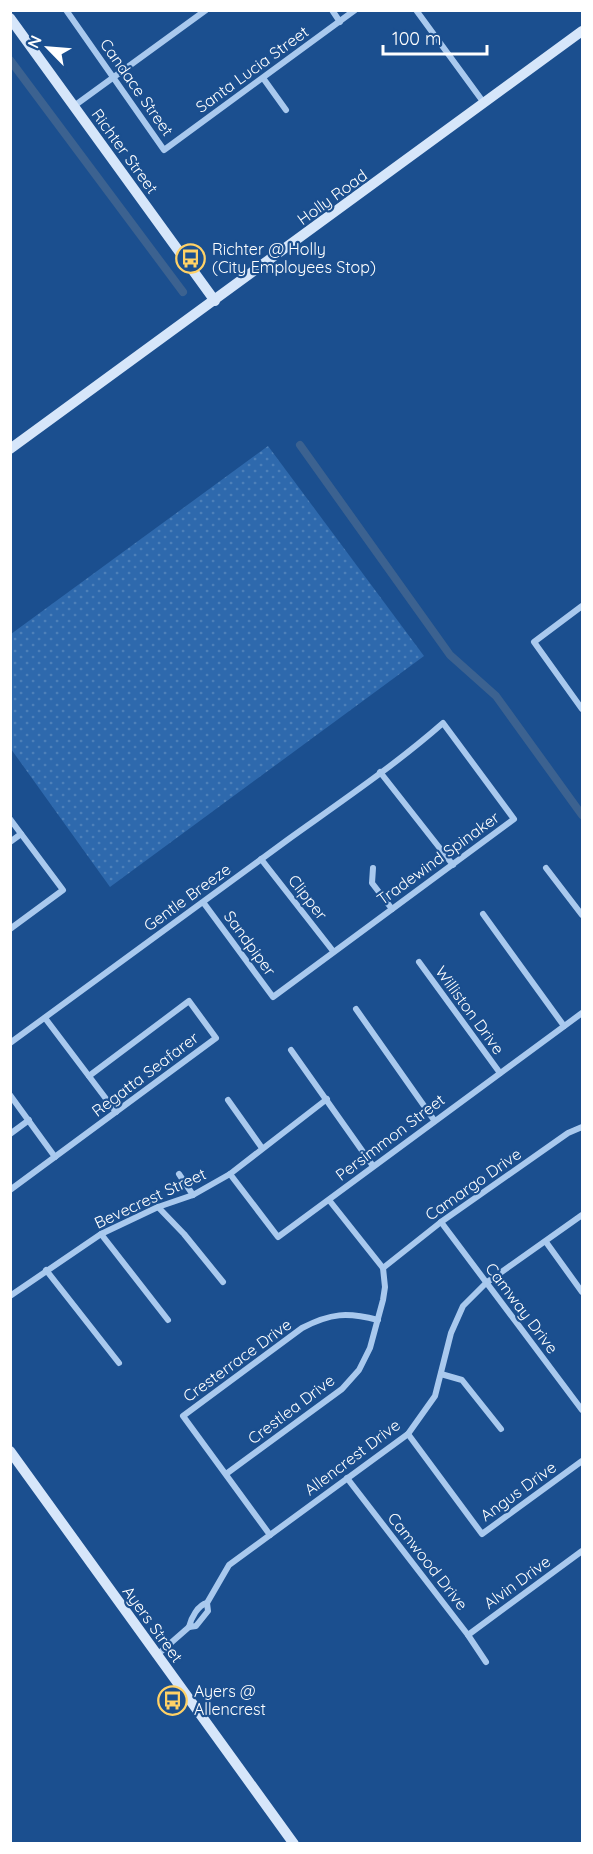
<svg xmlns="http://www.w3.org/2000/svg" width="593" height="1854" viewBox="0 0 593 1854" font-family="Quicksand,sans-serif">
	<defs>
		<pattern id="grass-dots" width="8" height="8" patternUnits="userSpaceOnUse" patternTransform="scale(1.5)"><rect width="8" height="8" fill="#2e69ad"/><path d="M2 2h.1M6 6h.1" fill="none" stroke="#4d80b9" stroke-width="1.8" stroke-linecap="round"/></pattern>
	</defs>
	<rect width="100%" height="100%" fill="#1b4f8f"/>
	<!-- grass -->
	<path fill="url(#grass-dots)" d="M268,446L424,656L110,887L11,749V634Z"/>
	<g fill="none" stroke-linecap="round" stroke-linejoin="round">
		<!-- canal -->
		<g stroke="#3c6290" stroke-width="8">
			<path d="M10,60L183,292"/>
			<path d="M300,445L450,655L496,696L582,815"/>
		</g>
		<!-- street -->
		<g stroke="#a9c9ee" stroke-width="6">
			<path d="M66,10L164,150L355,10"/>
			<path d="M332,10L340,22"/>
			<path d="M416,10L484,103"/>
			<path d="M263,78L286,110"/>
			<path d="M74,106L206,10"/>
			<path d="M582,606L534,642L582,709"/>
			<path d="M380,772L453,865"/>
			<path d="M10,819L63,890L10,929"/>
			<path d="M10,842L21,834"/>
			<path d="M261,859L333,951"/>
			<path d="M373,868L372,883L392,909"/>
			<path d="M546,868L582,915"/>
			<path d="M483,914L564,1026"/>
			<path d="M419,962L500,1073"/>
			<path d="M356,1009L434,1120"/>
			<path d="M45,1018L116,1112"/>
			<path d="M10,1043C102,976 194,909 286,841C339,803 394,766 443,723L514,819L273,997L203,902"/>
			<path d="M291,1050L373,1166"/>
			<path d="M10,1095L55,1157"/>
			<path d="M228,1100L262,1148"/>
			<path d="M10,1134L29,1120"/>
			<path d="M179,1174L193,1195"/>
			<path d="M230,1174L278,1237L582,1013"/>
			<path d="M10,1190L216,1038L189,1001L89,1076"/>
			<path d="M158,1207L184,1234L223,1282"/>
			<path d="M441,1222L582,1410"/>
			<path d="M101,1234L168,1320"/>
			<path d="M546,1242L582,1292"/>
			<path d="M383,1268L441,1222L568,1133L582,1127"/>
			<path d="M46,1270L119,1363"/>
			<path d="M10,1296L101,1234L158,1207L193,1195L230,1174L327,1099"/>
			<path d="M441,1374L462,1380L501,1429"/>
			<path d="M408,1434L482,1534L582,1461"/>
			<path d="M226,1474L342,1389L359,1370L370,1348L383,1300L385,1287L383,1268L329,1200"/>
			<path d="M347,1478L468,1635L486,1662"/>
			<path d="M270,1535L183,1416L302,1328C331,1313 347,1312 378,1320"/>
			<path d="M189,1627C191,1618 198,1605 207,1603L229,1565L408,1434L435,1396L451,1333L463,1306L486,1283L582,1215"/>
			<path d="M468,1635L582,1551"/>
			<path d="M157,1655L189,1627L196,1626L208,1611L207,1603"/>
		</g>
		<!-- secondary -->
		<g stroke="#d6e6fa" stroke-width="10">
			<path d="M10,18L215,301"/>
			<path d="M10,449L582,31"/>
			<path d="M10,1451L294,1844"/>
		</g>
	</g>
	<!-- icons -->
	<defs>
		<symbol id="bus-ring" viewBox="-11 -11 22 22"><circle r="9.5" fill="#1b4f8f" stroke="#ffd166" stroke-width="1.5"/><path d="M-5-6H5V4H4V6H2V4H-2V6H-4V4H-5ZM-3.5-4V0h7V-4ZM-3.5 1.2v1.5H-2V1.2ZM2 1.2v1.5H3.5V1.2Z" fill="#ffd166"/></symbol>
	</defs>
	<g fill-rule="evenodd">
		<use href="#bus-ring" x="174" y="242" width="33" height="33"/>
		<use href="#bus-ring" x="156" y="1684" width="33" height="33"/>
	</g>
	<g text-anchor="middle" stroke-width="4.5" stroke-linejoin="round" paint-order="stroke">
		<!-- street labels -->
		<g font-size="16" fill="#fff" stroke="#1b4f8f">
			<text transform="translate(252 69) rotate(-36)" y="6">Santa Lucia Street</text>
			<text transform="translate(137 87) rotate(55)" y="6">Candace Street</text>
			<text transform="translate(125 151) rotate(54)" y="6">Richter Street</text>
			<text transform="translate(332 197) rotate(-36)" y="6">Holly Road</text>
			<text transform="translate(438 858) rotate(-36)" y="6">Tradewind Spinaker</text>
			<text transform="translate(187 897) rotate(-36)" y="6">Gentle Breeze</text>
			<text transform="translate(308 897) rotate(52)" y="6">Clipper</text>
			<text transform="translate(250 943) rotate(54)" y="6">Sandpiper</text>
			<text transform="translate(470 1010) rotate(54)" y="6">Williston Drive</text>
			<text transform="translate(145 1074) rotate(-37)" y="6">Regatta Seafarer</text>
			<text transform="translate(390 1137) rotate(-37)" y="6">Persimmon Street</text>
			<text transform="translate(473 1184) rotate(-35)" y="6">Camargo Drive</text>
			<text transform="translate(150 1198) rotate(-25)" y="6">Bevecrest Street</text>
			<text transform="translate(522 1308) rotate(53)" y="6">Camway Drive</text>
			<text transform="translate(237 1360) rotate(-36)" y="6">Cresterrace Drive</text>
			<text transform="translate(291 1409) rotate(-37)" y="6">Crestlea Drive</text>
			<text transform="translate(352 1457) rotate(-37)" y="6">Allencrest Drive</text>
			<text transform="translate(518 1491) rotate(-36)" y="6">Angus Drive</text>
			<text transform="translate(428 1561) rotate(52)" y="6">Camwood Drive</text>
			<text transform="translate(517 1582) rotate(-36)" y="6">Alvin Drive</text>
			<text transform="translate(153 1624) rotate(54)" y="6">Ayers Street</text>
		</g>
		<!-- poi labels -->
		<g font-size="16" fill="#fff" stroke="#1b4f8f" text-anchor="start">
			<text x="212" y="255">Richter @ Holly<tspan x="212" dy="18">(City Employees Stop)</tspan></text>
			<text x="194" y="1697">Ayers @<tspan x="194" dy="18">Allencrest</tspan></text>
		</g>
	</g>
	<!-- border -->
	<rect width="593" height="1854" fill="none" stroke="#ffffff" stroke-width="24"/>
	<!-- north arrow -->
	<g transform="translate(48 48) rotate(295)" stroke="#1b4f8f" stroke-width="4.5" paint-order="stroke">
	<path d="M0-4.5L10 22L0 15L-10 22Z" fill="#ffffff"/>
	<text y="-9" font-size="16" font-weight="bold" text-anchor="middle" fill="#ffffff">N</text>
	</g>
	<!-- scale -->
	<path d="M383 45v9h104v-9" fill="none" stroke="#ffffff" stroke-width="3"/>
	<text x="392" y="45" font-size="18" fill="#ffffff" stroke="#1b4f8f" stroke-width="4.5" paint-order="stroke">100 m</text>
</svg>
